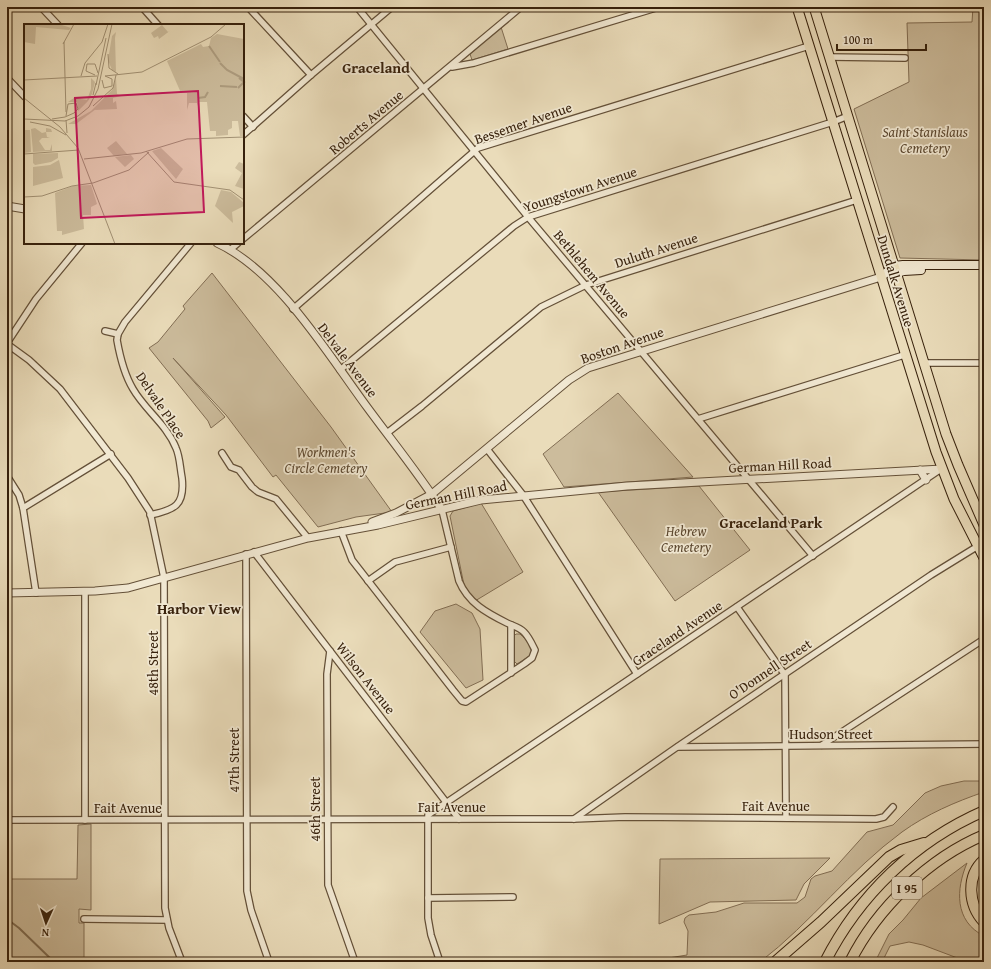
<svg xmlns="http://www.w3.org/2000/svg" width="991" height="969" viewBox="0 0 991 969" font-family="'Gentium Book Plus',serif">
	<rect width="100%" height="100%" fill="#eadcba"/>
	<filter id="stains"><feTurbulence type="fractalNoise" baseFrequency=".005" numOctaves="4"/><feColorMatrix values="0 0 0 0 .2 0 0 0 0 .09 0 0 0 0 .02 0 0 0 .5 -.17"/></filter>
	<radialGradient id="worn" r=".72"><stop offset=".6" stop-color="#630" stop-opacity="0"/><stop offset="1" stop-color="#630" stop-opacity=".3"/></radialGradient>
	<!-- green -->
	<g fill="#ccbc9c" stroke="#826e54">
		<path d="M973,7H984V260L900,258L854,109L909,82L907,23L972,22Z"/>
		<path d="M501,27L508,49L472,60L470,54Z"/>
		<path d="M212,273L331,427L392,512L356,517L318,527L276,475L273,477L226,415L173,358L225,417L211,428L208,421L149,348L158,342L185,309L183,306Z"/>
		<path d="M618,393L693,477L564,487L543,454Z"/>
		<path d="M699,486L750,550L675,601L598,492Z"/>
		<path d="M481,503L523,572L475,601L464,585L450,516L453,511Z"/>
		<path d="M456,604L472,613L480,629L483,680L466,688L420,632L435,611Z"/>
		<path d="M516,634H520C526,640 533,646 531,655L517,664L514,661V636Z"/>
		<path d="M984,771V792C955,802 927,814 902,832C850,870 811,923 760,962H626L637,960H656L687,955L688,931L684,922L685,918L689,915L716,912L744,903H797L805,897L811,879L815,876L832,871L867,832L893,825L925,793L941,786L964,781H980Z"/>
		<path d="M91,824V910L79,909V923H84V959L138,962H7V825H9V879H77L78,825Z"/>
		<path d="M830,858L804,884L796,900L710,902L659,924L660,859Z"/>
		<path d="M967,863C956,889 954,921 984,936V962H968L923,945L909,942L890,946L882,962H875L889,934L903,920L921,898Z"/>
	</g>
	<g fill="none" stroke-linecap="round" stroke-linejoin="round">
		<!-- stream -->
		<path stroke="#7e6b51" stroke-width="2" d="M7,919L19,928L51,959"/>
		<defs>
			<g id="minor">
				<path d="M41,7L58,25"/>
				<path d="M142,7L158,25"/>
				<path d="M248,7L311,75"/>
				<path d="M357,7L528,217L813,556"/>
				<path d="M829,57L905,58"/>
				<path d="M452,67L474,63L659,7"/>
				<path d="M7,78L25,97"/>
				<path d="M243,116L253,127"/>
				<path d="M243,135L311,75L392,7"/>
				<path d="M243,239L521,7"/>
				<path d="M230,250L238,243"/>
				<path d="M293,309L478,148L809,46"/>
				<path d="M105,331L118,334"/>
				<path d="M7,343L36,299L82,243"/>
				<path d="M7,344L29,360L60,389L128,478L150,512L164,578L165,908L169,928L182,962"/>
				<path d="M924,363H984"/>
				<path d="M340,370L514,226L528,217L833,122L848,116"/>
				<path d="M698,419L904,355"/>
				<path d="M387,433L422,406L541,307L586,285L857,200"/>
				<path d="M487,449L523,495L637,674"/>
				<path d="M222,453L231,467L239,470L252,487L258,492L276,499L308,538"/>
				<path d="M7,476L19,495L23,508L36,593"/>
				<path d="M23,508L111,454"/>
				<path d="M150,515C175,510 185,505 182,478C180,468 180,457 176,448C167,425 145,410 133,389C124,374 120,357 117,340L118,334L125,322L191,243"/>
				<path d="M341,531L352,560L453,690L462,701L466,702L524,664L532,658L535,650C532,644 529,637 524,632C519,627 513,626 507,623C487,613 468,603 459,581L442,510"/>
				<path d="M254,552L459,819"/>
				<path d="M246,554L247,891L251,910L269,962"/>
				<path d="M368,581L395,562L451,547"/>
				<path d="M737,607L785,675L786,818"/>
				<path d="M511,625V673"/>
				<path d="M330,651L327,674L328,885L355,962"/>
				<path d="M822,745L984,639"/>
				<path d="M678,747L984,744"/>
				<path d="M574,819L677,747L931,575L978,546"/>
				<path d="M7,820L573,819L625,817L876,819L884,817L893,807"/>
				<path d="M85,820V592"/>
				<path d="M428,898L513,897"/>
				<path d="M84,919L167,920"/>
				<path d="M440,962L431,935L428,918V815L941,469"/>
			</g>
			<g id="tertiary">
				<path d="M7,206L25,209"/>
				<path d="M217,243C278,271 327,353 367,407C392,441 419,474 442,510"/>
				<path d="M920,470L926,480"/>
				<path d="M372,522L396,513L432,494L569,380L588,368L881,277"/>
				<path d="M7,593L95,591L128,588L308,538L378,525L481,500L627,486L942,469"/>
			</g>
			<g id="secondary">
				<path d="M891,274L904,271L921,270"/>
				<path d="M881,277L894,266L903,265H984"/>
			</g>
			<g id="primary">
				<path d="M797,7L936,452L954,499L984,558"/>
				<path d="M814,7L946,434L958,465L984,525"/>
			</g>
			<g id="motorway">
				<path d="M984,860C966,876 968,905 984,922"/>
				<path d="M775,962L821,922L889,857L901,850L924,843"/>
				<path d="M825,962C859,895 915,841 984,811"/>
				<path d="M850,962C877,908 929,858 984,835"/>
			</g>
		</defs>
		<!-- minor casing -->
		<use href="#minor" stroke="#645038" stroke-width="8"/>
		<!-- tertiary casing -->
		<use href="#tertiary" stroke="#645038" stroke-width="9"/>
		<!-- secondary casing -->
		<use href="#secondary" stroke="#37210c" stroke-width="10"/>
		<!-- primary casing -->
		<use href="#primary" stroke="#37210c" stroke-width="11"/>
		<!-- motorway casing -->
		<use href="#motorway" stroke="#37210c" stroke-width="12"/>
		<!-- minor -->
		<use href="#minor" stroke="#f1e8d2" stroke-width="5.5"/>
		<!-- tertiary -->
		<use href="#tertiary" stroke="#f1e8d2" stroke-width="7"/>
		<!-- secondary -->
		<use href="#secondary" stroke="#f1e8d2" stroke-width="8"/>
		<!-- primary -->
		<use href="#primary" stroke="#eadcba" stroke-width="9"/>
		<!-- motorway -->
		<use href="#motorway" stroke="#eadcba" stroke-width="10"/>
	</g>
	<g text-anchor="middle" stroke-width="3.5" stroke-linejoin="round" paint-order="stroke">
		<!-- shield labels -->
		<rect fill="#f1e8d2" stroke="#6f5d47" stroke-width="1" x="892" y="877" width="30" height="22" rx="3"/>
		<g font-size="13" font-weight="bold" fill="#37210c">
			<text x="907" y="893">I 95</text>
		</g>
		<!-- street labels -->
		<g font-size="14" fill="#37210c" stroke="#f1e8d2">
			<text transform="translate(366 122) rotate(-40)" y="5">Roberts Avenue</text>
			<text transform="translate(523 123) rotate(-19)" y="5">Bessemer Avenue</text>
			<text transform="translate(580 189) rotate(-18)" y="5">Youngstown Avenue</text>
			<text transform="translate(656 250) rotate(-18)" y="5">Duluth Avenue</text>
			<text transform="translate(592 274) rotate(50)" y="5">Bethlehem Avenue</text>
			<text transform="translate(896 281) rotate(73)" y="5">Dundalk Avenue</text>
			<text transform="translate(622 345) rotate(-19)" y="5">Boston Avenue</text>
			<text transform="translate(348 360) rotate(53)" y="5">Delvale Avenue</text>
			<text transform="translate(161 405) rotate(56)" y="5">Delvale Place</text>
			<text transform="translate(780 465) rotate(-3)" y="5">German Hill Road</text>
			<text transform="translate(456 495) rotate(-11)" y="5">German Hill Road</text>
			<text transform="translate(677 633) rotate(-34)" y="5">Graceland Avenue</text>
			<text transform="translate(153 663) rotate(-90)" y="5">48th Street</text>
			<text transform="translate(770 669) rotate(-34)" y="5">O'Donnell Street</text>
			<text transform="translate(366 678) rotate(52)" y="5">Wilson Avenue</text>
			<text x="831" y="739">Hudson Street</text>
			<text transform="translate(234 760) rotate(-90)" y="5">47th Street</text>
			<text x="776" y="811">Fait Avenue</text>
			<text x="452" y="812">Fait Avenue</text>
			<text x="128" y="813">Fait Avenue</text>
			<text transform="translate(315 809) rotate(-90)" y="5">46th Street</text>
		</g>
		<!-- park labels -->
		<g font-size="14" font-style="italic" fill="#5c4830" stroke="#f1e8d2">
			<text x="925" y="137">Saint Stanislaus<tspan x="925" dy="16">Cemetery</tspan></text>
			<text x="326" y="457">Workmen's<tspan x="326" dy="16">Circle Cemetery</tspan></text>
			<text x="686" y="536">Hebrew<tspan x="686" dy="16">Cemetery</tspan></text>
		</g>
		<!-- neighbourhood labels -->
		<g font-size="15" font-weight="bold" fill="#37210c" stroke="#f1e8d2">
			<text x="376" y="73">Graceland</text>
			<text x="771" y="528">Graceland Park</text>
			<text x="199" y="614">Harbor View</text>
		</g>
	</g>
	<!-- overview -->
	<g transform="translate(24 24)">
		<rect width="220" height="220" fill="#eadcba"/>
		<path d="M0,0H35L47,4L45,6L12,3L11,20L0,18ZM138,1L144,8L147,6L135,15L134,12L130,14L127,9ZM92,8L91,14L92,48L88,46L84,36L88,12ZM193,10L220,15V112H216L214,97H208V104L204,106V111L192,112V107H186L183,78H175V85L173,79H165L163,86V69H157L143,37L177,20L179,23L185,22L187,14ZM67,54L71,58L68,70L64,77L54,87L53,78H44L50,74L63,76L67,65ZM92,54L93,70L97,72L89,74V79L92,77L93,85L71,86L72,85L52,100H44L67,87L88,66ZM11,104L18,109L22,108V104L27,105L28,108H22L23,113L26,114H18L15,117L21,126H26L28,120V127L9,128L7,105ZM0,106H6L7,128L0,129ZM92,117L103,130L90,132L83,124ZM137,124L159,145L152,155L128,127ZM34,129V134L27,138L11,141L9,139V130ZM107,131L110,135L101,143L91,133ZM35,136L39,154L9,162V143L26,141ZM215,138L220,140V165L211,162L218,149L211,144ZM67,161L73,180L67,183V191H59L60,205L38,211V207H33L31,169L49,162ZM197,166L207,168L220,179V182L208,188L209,199L191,182Z" fill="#ccbc9c"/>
		<path fill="none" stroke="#ad9c7f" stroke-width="2" d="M185,22L196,38M196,39L203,46L220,55M196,62L213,63M214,64L220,58L215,54M174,74L181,73L184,68"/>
		<path fill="none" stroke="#a29174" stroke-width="1" d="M40,18L42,88M39,20L50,0M84,30L85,44L94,50M71,51L62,47L63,40H71L74,49M57,52L61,39L78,18L84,0M81,52L118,48L187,13L202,0M0,56L73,52M78,56L80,64L88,62V55L81,52M72,61L82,14M69,71L72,59M0,74L36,103L54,124L91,220M69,82L89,64L92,51M0,95L41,97L54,92L65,83L74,65L88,0M28,95L41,93L50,89L54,85L52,79L44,80L42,92M42,96L43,109M6,98L26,102L42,111M122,127L150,158L206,166L220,176M0,130L55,126M60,135L117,129L163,115L220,113M69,159L105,146L125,128M0,173L18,172L48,162L69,159"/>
		<path fill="#c2185b" fill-opacity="0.15" stroke="#c2185b" stroke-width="2" d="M174,67L180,188L57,194L51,74Z"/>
		<rect width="220" height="220" fill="none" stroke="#37210c" stroke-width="2"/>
	</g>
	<!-- margin -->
	<rect width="991" height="969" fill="none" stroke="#eadcba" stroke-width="24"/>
	<rect x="8" y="8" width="975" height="953" fill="none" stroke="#37210c" stroke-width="2"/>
	<rect x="12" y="12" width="967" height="945" fill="none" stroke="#37210c"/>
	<!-- north arrow -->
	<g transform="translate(46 923) rotate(183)" stroke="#f1e8d2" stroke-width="3" paint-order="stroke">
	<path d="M0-3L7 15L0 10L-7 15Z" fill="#37210c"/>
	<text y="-6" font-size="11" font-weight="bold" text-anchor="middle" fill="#37210c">N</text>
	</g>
	<!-- scale -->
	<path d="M837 44v6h89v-6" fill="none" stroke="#37210c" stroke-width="2"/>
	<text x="843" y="44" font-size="12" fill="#37210c" stroke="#f1e8d2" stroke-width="3" paint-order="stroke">100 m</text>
	<rect width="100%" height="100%" filter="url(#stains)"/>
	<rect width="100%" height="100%" fill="url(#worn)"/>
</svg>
